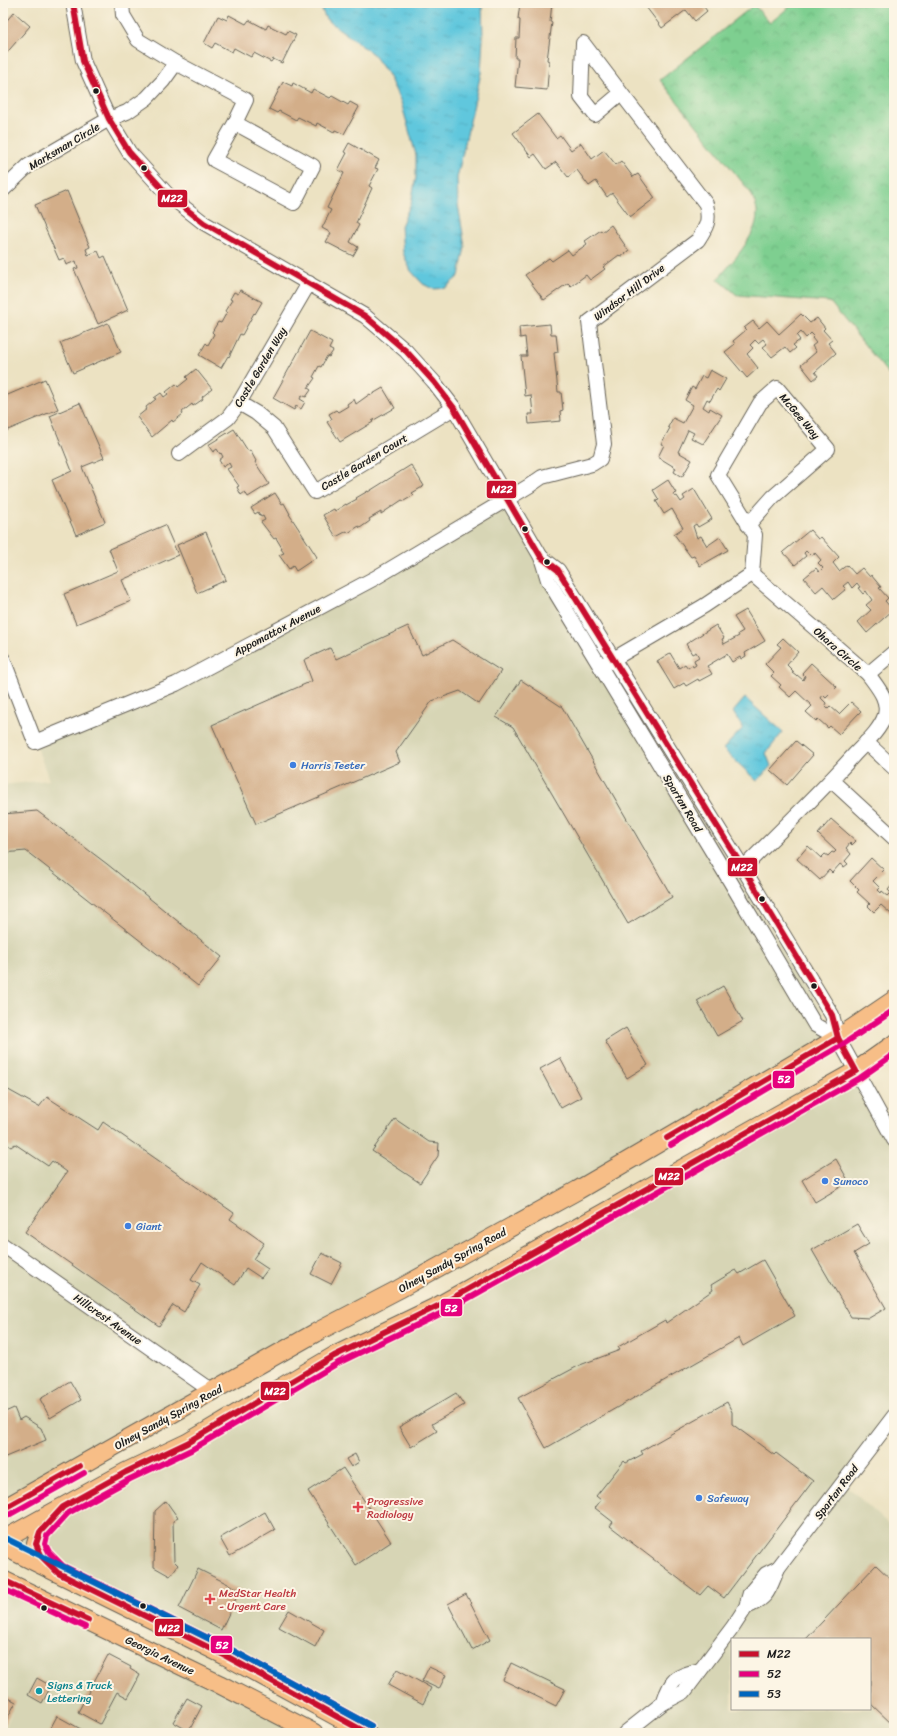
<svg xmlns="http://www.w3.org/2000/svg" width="897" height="1736" viewBox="0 0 897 1736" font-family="Sriracha,sans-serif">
	<defs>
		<pattern id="park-crowns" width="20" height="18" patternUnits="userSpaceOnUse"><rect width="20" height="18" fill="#7ecf90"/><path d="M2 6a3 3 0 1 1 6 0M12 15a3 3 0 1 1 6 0" fill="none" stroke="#6cb17c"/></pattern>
		<pattern id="water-ripples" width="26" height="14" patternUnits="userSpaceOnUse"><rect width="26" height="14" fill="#60c7dd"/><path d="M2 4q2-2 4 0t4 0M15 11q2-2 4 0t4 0" fill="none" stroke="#53aabd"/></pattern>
	</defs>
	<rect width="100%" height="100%" fill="#fcf5e5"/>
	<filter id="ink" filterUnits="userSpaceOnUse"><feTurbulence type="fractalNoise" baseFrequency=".025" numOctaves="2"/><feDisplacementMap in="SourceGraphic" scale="8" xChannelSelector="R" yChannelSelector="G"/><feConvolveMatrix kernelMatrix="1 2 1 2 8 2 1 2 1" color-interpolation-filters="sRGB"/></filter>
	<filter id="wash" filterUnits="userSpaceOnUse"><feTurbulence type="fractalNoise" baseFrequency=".012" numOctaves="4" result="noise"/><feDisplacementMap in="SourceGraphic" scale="16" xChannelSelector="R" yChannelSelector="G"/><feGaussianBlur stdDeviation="0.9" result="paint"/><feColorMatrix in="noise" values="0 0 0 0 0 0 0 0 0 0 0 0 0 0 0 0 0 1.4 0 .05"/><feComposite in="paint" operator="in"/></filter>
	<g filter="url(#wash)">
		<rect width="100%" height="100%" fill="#ece2c2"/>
		<!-- built -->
		<g fill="#d7d5b5" fill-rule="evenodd">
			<path d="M508,498L541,557L838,1038L3,1509V785L49,780L35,742L176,684Z"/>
			<path d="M856,1071L894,1140V1416L843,1483L894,1529V1733H367L3,1546ZM732,1639H870V1709H732Z"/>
			<path d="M3,1580L315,1733H3L12,1711L3,1726Z"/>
		</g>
		<!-- park -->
		<path fill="url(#park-crowns)" stroke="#4d7656" d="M794,3H894V381L830,302L737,295L718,279C731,263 757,236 757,214C758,208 753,199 751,193L660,80L754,5L770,23Z"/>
		<!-- water -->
		<g fill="url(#water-ripples)" stroke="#3e727c">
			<path d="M319,3H482L483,38L481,73L457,178L458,204L465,247L459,276L445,288L433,289L423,284L411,271L403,253L401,226L411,203L416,177V155L401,102L387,73L374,55L326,19Z"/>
			<path d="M745,698L783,732L766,753L771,766L757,781L723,749L743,728L733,712Z"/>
		</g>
		<g id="blocks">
			<!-- building -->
			<g fill="#d3ae89">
				<path d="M520,3H552L550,22H552L547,60L549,61L547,90L515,87L518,58H515L516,38H519L520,20L518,19Z"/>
				<path d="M643,3H701L707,11L695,21L686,10L662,28Z"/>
				<path d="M14,12L30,26L3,57V25Z"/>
				<path d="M229,15L246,24L249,20L266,29L268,25L286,34L288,31L296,35L282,63L273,59L271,62L254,53L251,57L234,48L232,52L215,43L212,48L204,43L218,16L227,20Z"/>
				<path d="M283,82L292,86L293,83L311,93L313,89L330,98L332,96L348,105L350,102L359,107L344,134L335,130L334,132L317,123L316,126L298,117L296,120L279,111L277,113L269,109Z"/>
				<path d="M538,114L556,138L560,135L571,150L581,143L592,159L604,150L616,165L621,161L633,177L638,174L655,198L630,217L612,193L607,197L596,181L589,186L577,170L568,177L556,162L546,169L535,154L531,157L513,133Z"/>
				<path d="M349,143L379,160L375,168L378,169L369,186L372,188L356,223L359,225L350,242L358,247L353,256L326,242L331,233L322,228L331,210L327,208L344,173L338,170L347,153L344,152Z"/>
				<path d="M67,191L90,247L86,249L88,255L98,251L101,258L105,256L128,310L98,324L74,269L78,268L76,261L66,265L64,258L59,260L35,205Z"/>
				<path d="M611,225L629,251L621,257L619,255L603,267L605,269L590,280L586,275L571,286L568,283L544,300L525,275L549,258L552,261L568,250L572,255L587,244L585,241L601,230L602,232Z"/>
				<path d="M240,290L262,302L255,314L254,313L242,335L240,334L229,357L228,356L221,368L199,355L206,343L208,345L214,334L212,332L218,322L221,323L227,312L225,311L232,300L230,299L234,292L238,294Z"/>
				<path d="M801,314L810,323L817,318L825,328L823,330L832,340L828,343L836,353L815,372L818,376L813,380L801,365L816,352L812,346L816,343L812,338L814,336L811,333L806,338L801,332L797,336L800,340L793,345L796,348L790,353L785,347L772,357L763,347L767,344L763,339L758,343L755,340L750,345L753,348L747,354L758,368L747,378L725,352L735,344L733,341L746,330L744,328L753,321L759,328L767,321L779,334Z"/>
				<path d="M108,323L121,352L73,373L60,343Z"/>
				<path d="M550,324L551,334H556L558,352L554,353L558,392H561L563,410L560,411L561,421L529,424L528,414H533L532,404L531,395L525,396L521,356H527L525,337L520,338L519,327Z"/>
				<path d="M310,331L332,343L329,349L333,351L329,357L327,356L321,367L319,366L313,377L315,378L308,388L311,390L306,397L302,395L300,399L305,402L301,409L296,406L294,410L273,398Z"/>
				<path d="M196,369L212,389L202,397L203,399L193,406L192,404L182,412L183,414L173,422L172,420L152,437L137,417L147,409L146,407L156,399L154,398L161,393L164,397L168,394L166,392L176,384L178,387L188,379L186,377Z"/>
				<path d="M710,370L726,379L719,391L717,389L710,401L707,399L703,407L709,411L710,408L722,415L703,444L691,438L694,433L688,430L678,452L692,460L682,477L674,472L676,468L658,457L664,445L661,444L670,428L668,427L673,418L683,423L693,405L685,400L692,387L695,389L702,376L706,378Z"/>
				<path d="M45,379L58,409L3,432V397Z"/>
				<path d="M383,388L395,408L372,421L373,422L340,442L327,422L332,419L329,414L336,410L338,412L348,406L347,404L354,399L356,404L370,394L371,395Z"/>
				<path d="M80,403L104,458L82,467L105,522L76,535L52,480L72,471L50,416Z"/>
				<path d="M234,429L248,451L250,450L256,461L255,462L269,484L248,497L245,492L241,495L237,487L239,486L227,469L231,467L229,463L223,467L219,460L223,457L221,453L220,454L217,449L213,452L208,445Z"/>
				<path d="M411,465L424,486L412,493L414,495L404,501L402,500L381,514V512L369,519L370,521L360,528L359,526L348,533L347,531L336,537L323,515L334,509L335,511L346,504V505L357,499L356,498L368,491V492Z"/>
				<path d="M668,480L676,493L673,494L675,497L677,496L681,502L685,499L683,496L694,489L712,519L698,527L696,524L693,526L697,538L701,536L707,546L720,537L728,550L700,566L694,556L691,557L674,534L683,528L672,509L664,514L656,501L659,500L653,490Z"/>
				<path d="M275,493L282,504L284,503L290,514H289L317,557L296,571L293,566L289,569L279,555L284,553L281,549L282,548L276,538L274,539L261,522L265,520L263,516L261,517L258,512L255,514L251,508Z"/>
				<path d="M165,525L178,555L122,580L131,601L76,624L64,594L118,571L109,549Z"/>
				<path d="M810,530L818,539L821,537L839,557L833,563L839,571L847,565L855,574L862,568L870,577L871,575L881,587L879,588L888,598L885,601L893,610L867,633L858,622L871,610L866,605L872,600L866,591L863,594L858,588L860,587L857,583L852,588L848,582L843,586L846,589L834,599L823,586L816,592L804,578L816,568L819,572L823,568L818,563L821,560L815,553L811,556L806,551L804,553L806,556L795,565L783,552Z"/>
				<path d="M206,532L226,580L197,593L177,545Z"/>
				<path d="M746,610L765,641L745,653L746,656L741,659L740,657L732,662L727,654L707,666L712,674L699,681L698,679L686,686L684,683L674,689L657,661L670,653L679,668L685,664L688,668L692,665L693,667L696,665L694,660L699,657L696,652L692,654L686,644L716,625L724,638L722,639L724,644L739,636L738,634L743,631L734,617Z"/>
				<path d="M408,626L422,655L452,640L501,671L479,704L460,691L432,701L396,752L400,762L256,824L212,725L312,681L304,660L330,648L336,659Z"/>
				<path d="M783,638L798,652L787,665L794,672L792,673L796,676L797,675L803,680L805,676L802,673L811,663L837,687L826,698L823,695L821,698L826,703L825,705L828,708L830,706L839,714L851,702L861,711L839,734L830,726L828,728L818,719L816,721L806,712L812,706L796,691L790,697L779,687L781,685L771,676L774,673L765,664L781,647L777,644Z"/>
				<path d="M521,680L562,707L672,897L628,924L513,727L496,717Z"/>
				<path d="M796,741L813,755L787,785L770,770Z"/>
				<path d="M37,811L107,864L222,957L198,986L26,851L3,853V814Z"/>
				<path d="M831,819L856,841L852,845L850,843L846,848L851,854L845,861L848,864L844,867L840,864L832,873L829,870L820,880L797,859L808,846L821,858L825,854L828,856L832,852L834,853L836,851L818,834Z"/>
				<path d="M871,858L884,870L873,881L880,888L878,890L881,893L882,891L888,896L891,893L888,890L894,883V910L891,914L881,905L874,912L868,906L870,904L857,892L859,890L850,881Z"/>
				<path d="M723,986L743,1021L717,1036L697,1001Z"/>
				<path d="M626,1028L648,1065L627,1078L605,1041Z"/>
				<path d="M560,1058L581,1097L561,1108L540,1069Z"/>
				<path d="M3,1087L39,1107L47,1097L98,1130L103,1122L234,1213L230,1219L264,1243L253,1259L268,1269L261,1278L246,1268L235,1285L202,1262L191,1280L200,1285L184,1312L173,1305L159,1326L25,1232L67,1172L52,1161L48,1166L15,1144L11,1147L3,1142Z"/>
				<path d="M395,1119L429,1142L439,1143L438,1156L420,1183L372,1151Z"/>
				<path d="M836,1159L849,1182L815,1202L802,1180Z"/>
				<path d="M857,1224L869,1244L854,1253L886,1308L869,1318L851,1317L812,1250Z"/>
				<path d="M322,1253L342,1263L331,1284L311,1274Z"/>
				<path d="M763,1260L795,1316L743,1346L739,1338L546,1448L518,1398L580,1365L620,1350L618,1347L665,1320L666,1323L713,1290L711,1285L736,1270L739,1274Z"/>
				<path d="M70,1381L81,1400L50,1418L40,1399Z"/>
				<path d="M456,1393L464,1405L432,1424L437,1431L411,1447L399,1427Z"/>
				<path d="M727,1402L732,1412V1424L774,1455L776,1453L813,1481L724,1598L708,1586L700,1595L610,1526L613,1522L595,1508L601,1500L596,1496L624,1461L626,1463L643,1454L641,1451Z"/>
				<path d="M14,1408L19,1420L24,1417L41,1428L46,1440L3,1458V1413Z"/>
				<path d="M355,1454L359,1462L351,1467L346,1459Z"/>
				<path d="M343,1468L391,1542L356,1565L308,1491Z"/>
				<path d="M166,1501L178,1518L173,1521L174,1561L178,1565L170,1576L154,1567L155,1511Z"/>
				<path d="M265,1512L275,1530L230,1556L220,1538Z"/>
				<path d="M876,1565L894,1582V1726L870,1703V1639H806Z"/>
				<path d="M198,1569L240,1590L221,1630L179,1608Z"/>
				<path d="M466,1594L490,1640L472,1650L448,1604Z"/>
				<path d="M289,1610L324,1630L315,1647L279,1627Z"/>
				<path d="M108,1655L131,1667L130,1669L140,1675L128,1698L117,1692L100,1724L78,1712Z"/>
				<path d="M511,1663L565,1689L556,1706L503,1680Z"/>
				<path d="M429,1667L446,1675L439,1689L422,1681Z"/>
				<path d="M397,1669L431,1688L423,1704L388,1685Z"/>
				<path d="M37,1678L51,1686L42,1703L28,1695Z"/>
				<path d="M3,1695L16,1702L3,1726Z"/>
				<path d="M187,1698L202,1706L189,1731L173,1722Z"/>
				<path d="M57,1716L88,1733H48Z"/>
			</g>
		</g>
	</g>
	<g filter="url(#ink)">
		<use href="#blocks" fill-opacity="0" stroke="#656156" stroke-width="1"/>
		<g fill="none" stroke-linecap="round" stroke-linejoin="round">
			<defs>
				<g id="minor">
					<path d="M73,3L83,61L109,119L129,152L167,194L204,223L365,316L406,351L434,382L454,408L541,557L548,580L730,881L815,1025L838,1038"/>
					<path d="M122,3L123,15L138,40L176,63L246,100L235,123L214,160L294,203L313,166L235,123"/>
					<path d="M3,190L28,166L109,119L127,112L147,98L163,81L176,63"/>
					<path d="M239,403L256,413L274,428L315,492L454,408"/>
					<path d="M179,454L228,418L239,403L309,283"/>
					<path d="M748,525L773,497L828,449L777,388L760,403L718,475L755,535L752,574"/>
					<path d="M541,557L558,570L743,868L832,1015L838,1038L894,1140"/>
					<path d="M3,659L35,742L176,684L375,578L529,486L542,477L592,464L600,459L604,444L589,322L698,240C707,226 710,221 706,204L621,93L595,115L581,97L583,43L621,93"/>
					<path d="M605,664L704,606L752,574L868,674C877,687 889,699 885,715C880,731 863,745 853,756C818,795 780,831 743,868"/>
					<path d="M868,674L894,652"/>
					<path d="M866,742L894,768"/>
					<path d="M831,780L894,838"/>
					<path d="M3,1245L213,1392"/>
					<path d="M746,1607C769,1598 769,1589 778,1568L894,1416"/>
					<path d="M663,1703C672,1677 675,1677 700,1670"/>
					<path d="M625,1733L663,1703L684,1692L733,1627L746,1607L750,1593L766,1574L778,1568"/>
				</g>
				<g id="major">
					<path d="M3,1509L315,1333L399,1289L578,1190L838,1038L894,1000"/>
					<path d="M3,1540L126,1472L187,1443L334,1356L440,1305L856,1071L894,1044"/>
					<path d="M3,1546L226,1656L367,1733"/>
					<path d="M53,1568L42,1557L36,1544L40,1532L54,1516"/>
					<path d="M3,1580L219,1684L314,1733"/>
				</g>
			</defs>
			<!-- minor casing -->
			<use href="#minor" stroke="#656156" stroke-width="16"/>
			<!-- major casing -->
			<use href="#major" stroke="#656156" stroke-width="20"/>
			<!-- minor -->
			<use href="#minor" stroke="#fff" stroke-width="14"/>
			<!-- major -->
			<use href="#major" stroke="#f7be87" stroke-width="18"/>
			<defs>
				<g id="bus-1">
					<path d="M73,3L83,61L109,119L129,152L167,194L204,223L365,316L406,351L434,382L454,408L541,557L558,570L743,868L832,1015L838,1038L856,1071L440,1305L334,1356L187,1443L126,1472L63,1507L40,1532L36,1544L42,1557L58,1573L226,1656L367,1733"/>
					<path d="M667,1138L838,1038"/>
					<path d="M3,1509L80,1466"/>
					<path d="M3,1580L88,1620"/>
				</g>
				<g id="bus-2">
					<path d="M671,1145L842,1045L894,1010"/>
					<path d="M7,1516L84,1473"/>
					<path d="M3,1589L85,1627"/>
					<path d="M371,1726L230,1649L63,1566L49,1552L45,1544L47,1536L68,1513L130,1479L191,1450L338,1363L444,1312L860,1078L894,1054"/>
				</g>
				<path id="bus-3" d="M7,1539L230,1649L371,1726"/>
			</defs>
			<!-- bus-1 casing -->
			<use href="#bus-1" stroke="#fcf5e5" stroke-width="9"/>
			<!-- bus-2 casing -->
			<use href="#bus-2" stroke="#fcf5e5" stroke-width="9"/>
			<!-- bus-3 casing -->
			<use href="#bus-3" stroke="#fcf5e5" stroke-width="9"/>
			<!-- bus-1 -->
			<use href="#bus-1" stroke="#c8102e" stroke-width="6"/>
			<!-- bus-2 -->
			<use href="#bus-2" stroke="#e5007d" stroke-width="6"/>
			<!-- bus-3 -->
			<use href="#bus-3" stroke="#0065bd" stroke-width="6"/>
		</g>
	</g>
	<!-- markers -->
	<g fill="#1c1c1c" stroke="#fcf5e5" stroke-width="1.5">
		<circle cx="96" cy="91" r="3.5"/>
		<circle cx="144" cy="168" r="3.5"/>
		<circle cx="525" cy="529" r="3.5"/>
		<circle cx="547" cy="562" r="3.5"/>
		<circle cx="762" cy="899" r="3.5"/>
		<circle cx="814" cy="986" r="3.5"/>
		<circle cx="143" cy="1606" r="3.5"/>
		<circle cx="44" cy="1608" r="3.5"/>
	</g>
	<g fill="#3f7fe0" stroke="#fcf5e5" stroke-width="1.5">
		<circle cx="293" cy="765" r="4"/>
		<circle cx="825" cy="1181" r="4"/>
		<circle cx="128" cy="1226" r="4"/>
		<circle cx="699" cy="1498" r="4"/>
	</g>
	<g fill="#e0444e" stroke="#fcf5e5" stroke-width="1.5">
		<path d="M356 1501h4v4h4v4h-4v4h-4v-4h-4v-4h4z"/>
		<path d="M208 1593h4v4h4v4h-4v4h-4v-4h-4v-4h4z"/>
	</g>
	<circle fill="#0f9aa8" stroke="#fcf5e5" stroke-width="1.5" cx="39" cy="1691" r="4"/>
	<g text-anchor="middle" stroke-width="4" stroke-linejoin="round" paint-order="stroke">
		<!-- street labels -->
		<g font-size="11" fill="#1c1c1c" stroke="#fcf5e5">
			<text transform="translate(64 146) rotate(-31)" y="4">Marksman Circle</text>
			<text transform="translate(629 292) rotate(-37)" y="4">Windsor Hill Drive</text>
			<text transform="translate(260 367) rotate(-59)" y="4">Castle Garden Way</text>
			<text transform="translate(800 416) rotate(50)" y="4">McGee Way</text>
			<text transform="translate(364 462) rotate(-31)" y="4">Castle Garden Court</text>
			<text transform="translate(277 630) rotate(-28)" y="4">Appomattox Avenue</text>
			<text transform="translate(838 649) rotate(41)" y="4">Ohara Circle</text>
			<text transform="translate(683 803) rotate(59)" y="4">Spartan Road</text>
			<text transform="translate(452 1260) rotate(-29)" y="4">Olney Sandy Spring Road</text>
			<text transform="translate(108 1319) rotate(35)" y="4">Hillcrest Avenue</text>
			<text transform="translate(168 1417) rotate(-29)" y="4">Olney Sandy Spring Road</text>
			<text transform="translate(836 1492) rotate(-53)" y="4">Spartan Road</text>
			<text transform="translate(160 1655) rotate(26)" y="4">Georgia Avenue</text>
		</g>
		<!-- shop labels -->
		<g font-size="11" fill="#366cbe" stroke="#fcf5e5" text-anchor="start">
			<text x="301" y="769">Harris Teeter</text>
			<text x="833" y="1185">Sunoco</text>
			<text x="136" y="1230">Giant</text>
			<text x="707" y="1502">Safeway</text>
		</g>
		<!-- health labels -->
		<g font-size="11" fill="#be3a42" stroke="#fcf5e5" text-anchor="start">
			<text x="367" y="1505">Progressive<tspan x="367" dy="13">Radiology</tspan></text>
			<text x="219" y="1597">MedStar Health<tspan x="219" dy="13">- Urgent Care</tspan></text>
		</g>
		<!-- culture labels -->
		<g font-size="11" fill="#0d838f" stroke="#fcf5e5" text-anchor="start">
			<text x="47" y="1689">Signs &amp; Truck<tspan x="47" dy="13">Lettering</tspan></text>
		</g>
	</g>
	<g stroke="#fcf5e5" stroke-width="1.5">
		<rect x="157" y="189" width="31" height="19" rx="4" fill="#c8102e"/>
		<rect x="486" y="480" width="31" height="19" rx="4" fill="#c8102e"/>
		<rect x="727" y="857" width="31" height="20" rx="4" fill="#c8102e"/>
		<rect x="772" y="1070" width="23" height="19" rx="4" fill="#e5007d"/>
		<rect x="654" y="1167" width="30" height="19" rx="4" fill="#c8102e"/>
		<rect x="440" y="1298" width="23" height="19" rx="4" fill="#e5007d"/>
		<rect x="260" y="1381" width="30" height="20" rx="4" fill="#c8102e"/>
		<rect x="154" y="1618" width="30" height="19" rx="4" fill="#c8102e"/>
		<rect x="210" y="1635" width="23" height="19" rx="4" fill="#e5007d"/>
	</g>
	<g font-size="11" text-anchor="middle" font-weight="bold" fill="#fff">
		<text x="172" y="202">M22</text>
		<text x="502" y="493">M22</text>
		<text x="742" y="871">M22</text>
		<text x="784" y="1083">52</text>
		<text x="669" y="1180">M22</text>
		<text x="451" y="1312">52</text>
		<text x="275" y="1395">M22</text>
		<text x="169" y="1632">M22</text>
		<text x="222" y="1649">52</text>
	</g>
	<!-- margin -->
	<rect width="897" height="1736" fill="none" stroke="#fcf5e5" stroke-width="16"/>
	<!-- legend -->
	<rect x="731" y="1638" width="140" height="72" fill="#fcf5e5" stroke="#a29e95"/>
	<rect x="739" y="1651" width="20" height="6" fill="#c8102e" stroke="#a29e95"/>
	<text x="767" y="1658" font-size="12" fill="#1c1c1c">M22</text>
	<rect x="739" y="1671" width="20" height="6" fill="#e5007d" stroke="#a29e95"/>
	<text x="767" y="1678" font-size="12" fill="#1c1c1c">52</text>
	<rect x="739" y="1691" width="20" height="6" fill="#0065bd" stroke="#a29e95"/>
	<text x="767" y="1698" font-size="12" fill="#1c1c1c">53</text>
</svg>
